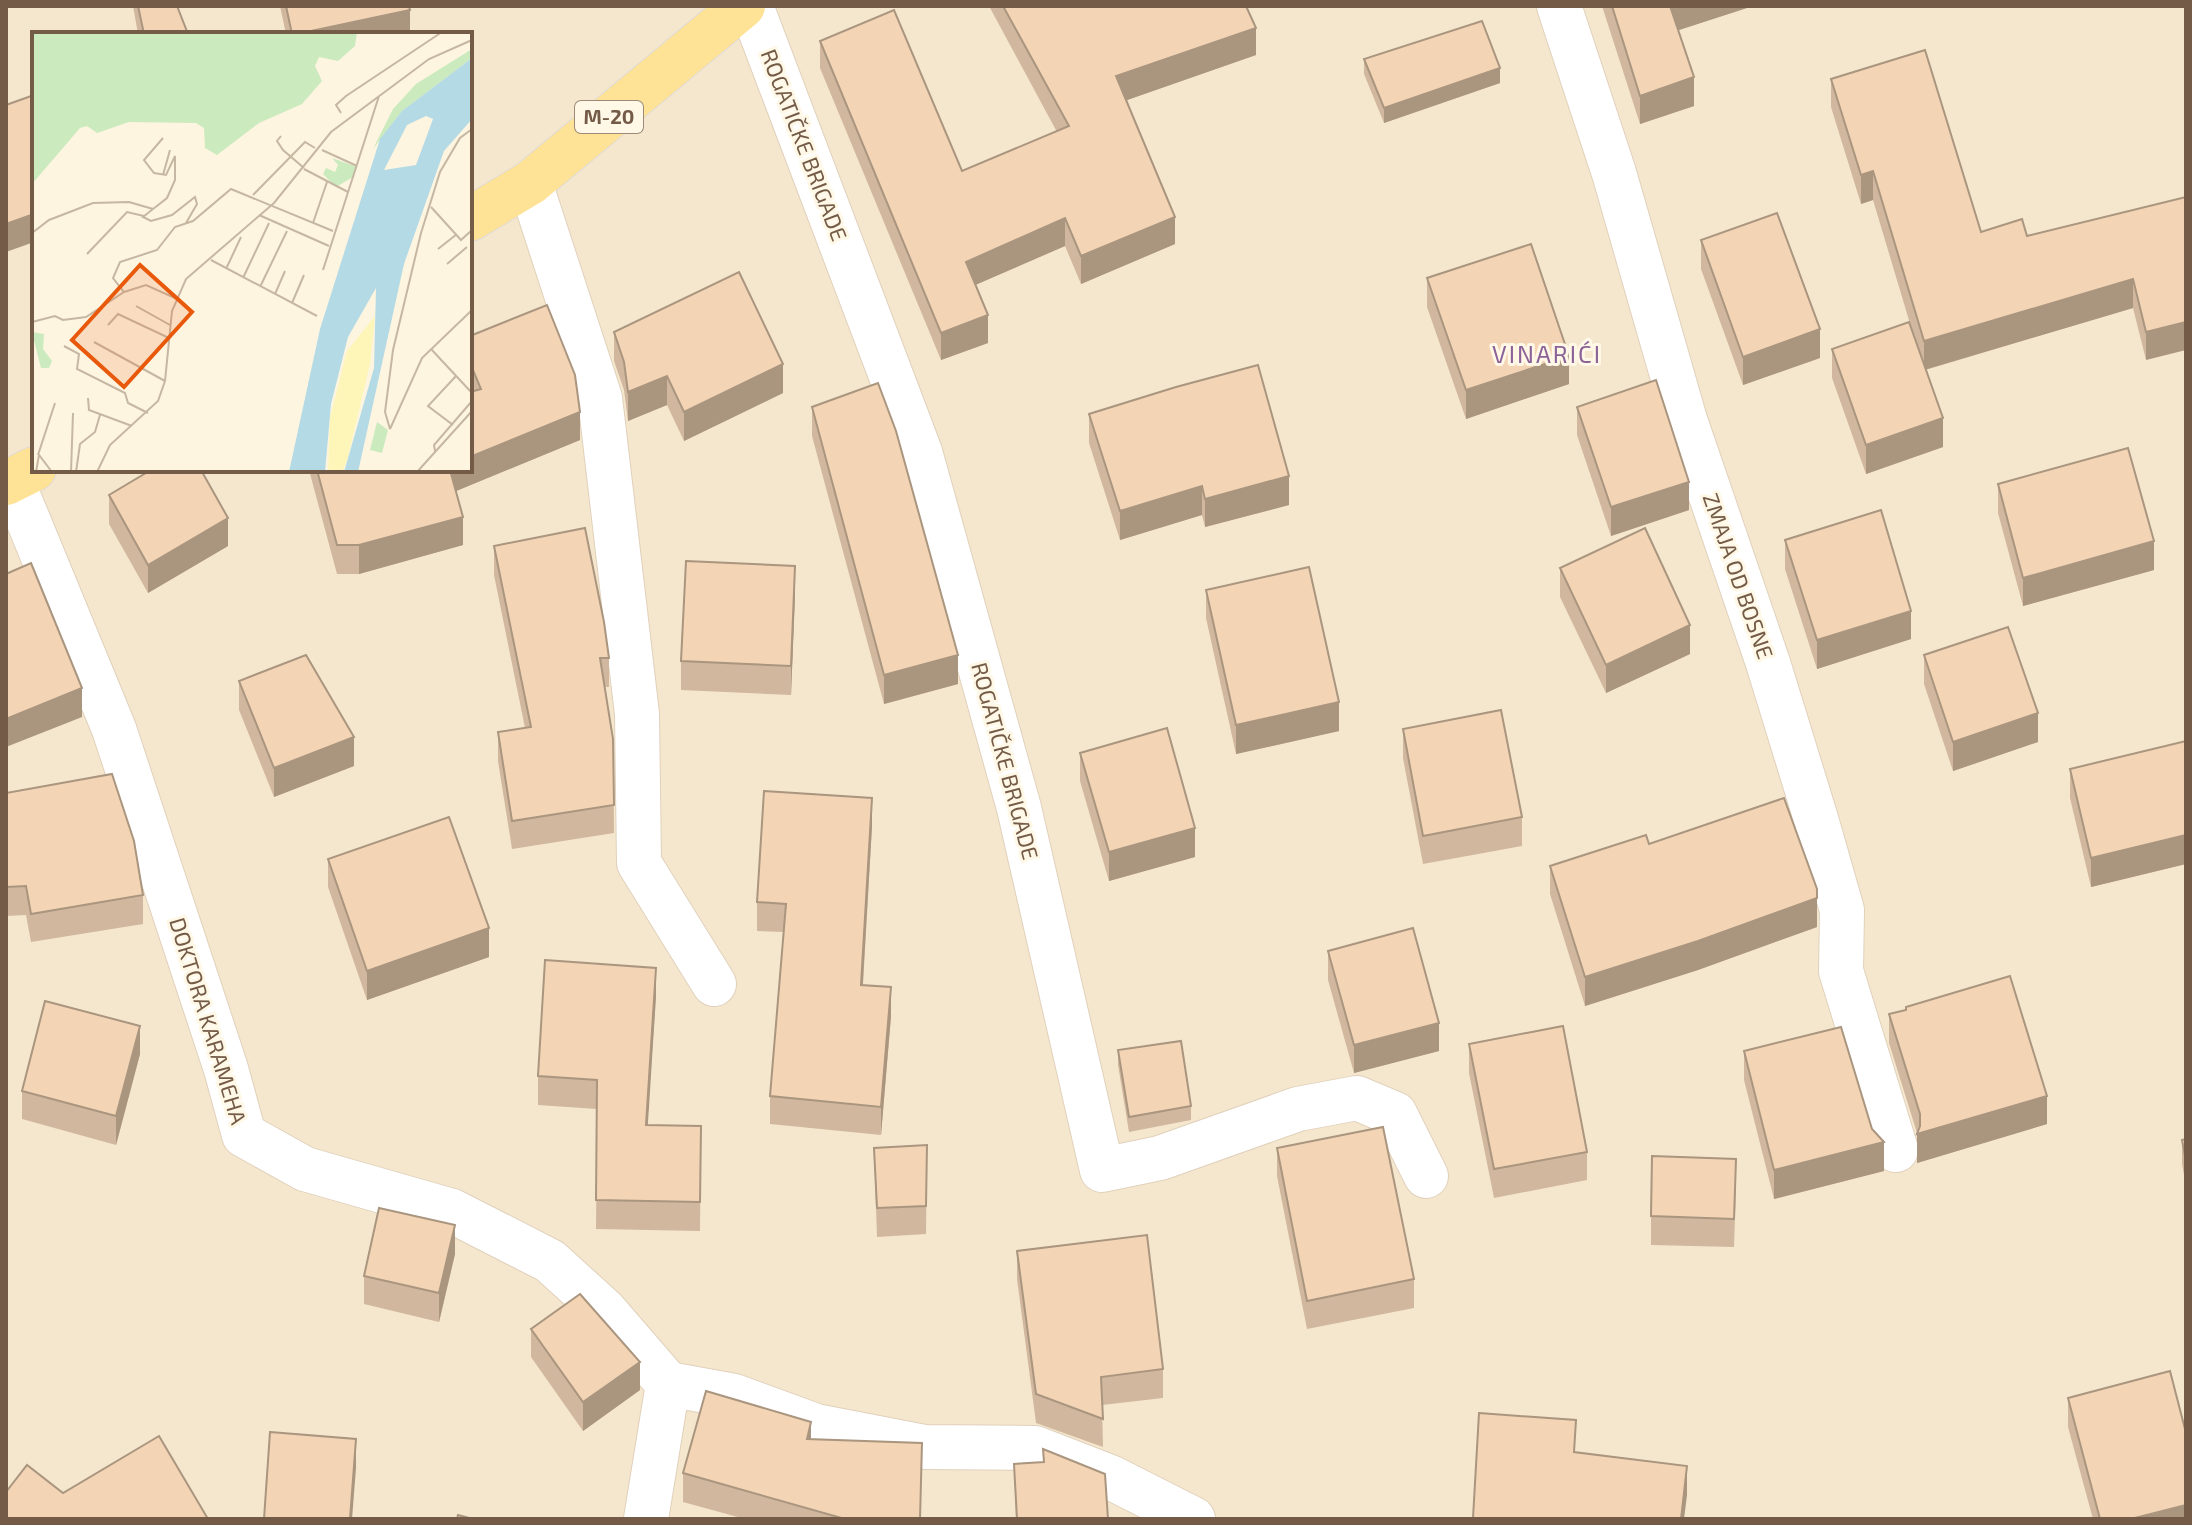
<svg xmlns="http://www.w3.org/2000/svg" width="2192" height="1525" viewBox="0 0 2192 1525" font-family="'Exo 2',sans-serif">
	<rect width="100%" height="100%" fill="#fdf5e0"/>
	<!-- residential -->
	<path fill="#f5e7ce" fill-rule="evenodd" d="M6,6H2186V1519H6ZM34,34H470V470H34Z"/>
	<g fill="none" stroke-linecap="round" stroke-linejoin="round">
		<defs>
			<g id="street">
				<path d="M751,6L920,452L1019,808L1102,1170L1160,1158L1298,1109L1357,1098L1395,1114L1426,1176"/>
				<path d="M1559,6L1614,173L1685,420L1768,663L1816,819L1842,910L1841,971L1896,1150"/>
				<path d="M530,183L600,398L637,714L639,863L714,984"/>
				<path d="M12,481L114,729L226,1069L244,1135L305,1169L452,1211L550,1261L605,1311L668,1384L646,1519"/>
				<path d="M668,1384L734,1396L816,1426L925,1447L1035,1448L1110,1477L1193,1519"/>
			</g>
			<g id="primary">
				<path d="M470,219L530,183L743,6"/>
				<path d="M6,483L34,469"/>
			</g>
		</defs>
		<!-- street casing -->
		<use href="#street" stroke="#e1d1bc" stroke-width="46"/>
		<!-- primary casing -->
		<use href="#primary" stroke="#e0dbd7" stroke-width="46"/>
		<!-- street -->
		<use href="#street" stroke="#fff" stroke-width="44"/>
		<!-- primary -->
		<use href="#primary" stroke="#fee295" stroke-width="44"/>
	</g>
	<!-- wall -->
	<g fill="#d1b79d">
		<path d="M133,6H177L188,34H138Z"/>
		<path d="M280,6H409L410,34H286Z"/>
		<path d="M989,6H1246L1256,55L1126,100L1175,244L1081,284L1065,246L975,285L988,343L941,360L820,68V41L962,171L1057,132Z"/>
		<path d="M1602,6H1750V7L1678,30L1694,106L1640,124Z"/>
		<path d="M1364,59L1500,83L1384,123L1364,74Z"/>
		<path d="M1831,79L1981,232L2027,236L2186,197L2146,360L2133,308L1925,370L1943,447L1866,474L1832,378V349L1917,347L1873,200L1861,204L1831,107Z"/>
		<path d="M1701,240L1820,358L1743,385L1701,269Z"/>
		<path d="M1427,278L1569,384L1466,419L1427,307Z"/>
		<path d="M614,332L783,393L684,441L667,405L628,421L624,390L614,361Z"/>
		<path d="M470,336L580,440L456,491L463,545L359,574H337L309,470H470Z"/>
		<path d="M812,407L958,684L884,704L812,436Z"/>
		<path d="M1577,407L1689,510L1611,536L1577,435Z"/>
		<path d="M1089,414L1289,505L1205,527L1202,515L1120,540L1089,443Z"/>
		<path d="M1998,484L2154,570L2023,606L1998,513Z"/>
		<path d="M109,495L228,546L148,593L109,524Z"/>
		<path d="M1785,540L1911,639L1817,669L1785,569Z"/>
		<path d="M494,546L609,658V687H604L613,739L614,833L512,849L498,761V732L525,728L494,575Z"/>
		<path d="M1560,568L1690,654L1606,693L1560,597Z"/>
		<path d="M1206,590L1339,731L1236,754L1206,618Z"/>
		<path d="M795,595L791,695L681,690V661Z"/>
		<path d="M1924,655L2038,742L1953,771L1924,684Z"/>
		<path d="M239,681L354,766L274,797L239,710Z"/>
		<path d="M1403,729L1522,817V846L1423,864L1403,758Z"/>
		<path d="M2186,741V864L2091,887L2070,798V769Z"/>
		<path d="M1080,753L1195,857L1109,881L1080,781Z"/>
		<path d="M6,793L143,895V924L31,942L26,915L6,916Z"/>
		<path d="M872,826L863,985L891,1016L881,1135L770,1124V1096L784,932L757,931V902Z"/>
		<path d="M1649,844L1817,927L1698,970L1585,1006L1550,894V866Z"/>
		<path d="M328,859L489,957L367,1000L328,887Z"/>
		<path d="M1328,951L1439,1051L1354,1073L1328,980Z"/>
		<path d="M656,996L647,1125L701,1126L700,1231L596,1229L597,1109L538,1105V1076Z"/>
		<path d="M1906,1007L2047,1124L1917,1163V1133L1889,1043V1014L1906,1010Z"/>
		<path d="M1469,1044L1587,1152V1180L1494,1198L1469,1073Z"/>
		<path d="M1118,1050L1191,1106V1120L1129,1132L1118,1065Z"/>
		<path d="M1744,1051L1872,1129L1884,1171L1774,1199L1744,1080Z"/>
		<path d="M140,1054L116,1145L22,1119V1091Z"/>
		<path d="M2186,1139V1186L2182,1164V1140Z"/>
		<path d="M927,1145L926,1234L877,1237L874,1148Z"/>
		<path d="M1277,1148L1414,1279V1308L1307,1329L1277,1176Z"/>
		<path d="M1736,1187L1734,1247L1651,1245V1216Z"/>
		<path d="M1017,1251L1163,1369V1398L1102,1405L1103,1447L1036,1423L1017,1279Z"/>
		<path d="M455,1254L439,1322L364,1304V1276Z"/>
		<path d="M531,1329L640,1390L583,1431L531,1357Z"/>
		<path d="M2068,1398L2186,1519H2093L2068,1427Z"/>
		<path d="M811,1439L921,1519H745L683,1502V1473Z"/>
		<path d="M1043,1449L1108,1519H1016L1014,1464L1043,1462Z"/>
	</g>
	<!-- shaded-wall -->
	<g fill="#aa957f">
		<path d="M1670,6H1750V7L1670,33Z"/>
		<path d="M410,10V34H297Z"/>
		<path d="M1256,28V55L1116,104V76Z"/>
		<path d="M1500,68V83L1384,123V108Z"/>
		<path d="M1694,77V106L1640,124V96Z"/>
		<path d="M1873,171V200L1861,204V175Z"/>
		<path d="M34,214V242L6,252V224Z"/>
		<path d="M1175,217V244L1081,284V256Z"/>
		<path d="M1065,218V246L966,289V262Z"/>
		<path d="M2133,279V308L1924,370V341Z"/>
		<path d="M988,315V343L941,360V333Z"/>
		<path d="M2186,322V350L2146,360V332Z"/>
		<path d="M1820,329V358L1743,385V357Z"/>
		<path d="M1569,356V384L1466,419V390Z"/>
		<path d="M783,364V393L684,441V412Z"/>
		<path d="M667,376V405L628,421V392Z"/>
		<path d="M580,412V440L449,494V470H470V457Z"/>
		<path d="M1943,418V447L1866,474V445Z"/>
		<path d="M1289,476V505L1205,527V499Z"/>
		<path d="M1689,482V510L1611,536V507Z"/>
		<path d="M1202,486V515L1120,540V511Z"/>
		<path d="M463,517V545L359,574V545Z"/>
		<path d="M228,518V546L148,593V565Z"/>
		<path d="M2154,541V570L2023,606V578Z"/>
		<path d="M795,566V595L791,695V666Z"/>
		<path d="M1911,611V639L1817,669V640Z"/>
		<path d="M1690,625V654L1606,693V665Z"/>
		<path d="M958,655V684L884,704V675Z"/>
		<path d="M82,688V717L6,747V719Z"/>
		<path d="M1339,702V731L1236,754V725Z"/>
		<path d="M2038,713V742L1953,771V742Z"/>
		<path d="M354,737V766L274,797V768Z"/>
		<path d="M872,798V826L861,1013V985Z"/>
		<path d="M1195,828V857L1109,881V852Z"/>
		<path d="M2186,835V864L2091,887V858Z"/>
		<path d="M1817,889V927L1698,970L1585,1006V977Z"/>
		<path d="M489,928V957L367,1000V971Z"/>
		<path d="M656,968V996L646,1154V1125Z"/>
		<path d="M891,987V1016L881,1135V1107Z"/>
		<path d="M1439,1023V1051L1354,1073V1045Z"/>
		<path d="M140,1026V1054L116,1145V1116Z"/>
		<path d="M2047,1096V1124L1917,1163V1134Z"/>
		<path d="M1884,1142V1171L1774,1199V1170Z"/>
		<path d="M455,1225V1254L439,1322V1293Z"/>
		<path d="M640,1362V1390L583,1431V1402Z"/>
		<path d="M811,1422V1451L807,1439Z"/>
		<path d="M356,1439V1468L352,1519H350Z"/>
		<path d="M1687,1466V1495L1684,1519H1681Z"/>
		<path d="M2186,1505V1519H2131Z"/>
	</g>
	<!-- building -->
	<g fill="#f3d5b6" stroke="#aa957f" stroke-width="2">
		<path d="M138,6H177L188,34H144Z"/>
		<path d="M286,6H409L410,10L297,34H292Z"/>
		<path d="M1003,6H1246L1256,28L1116,76L1175,217L1081,256L1065,218L966,262L988,315L941,333L820,41L894,10L962,171L1069,126Z"/>
		<path d="M1612,6H1670L1694,77L1640,96Z"/>
		<path d="M1482,21L1500,68L1384,108L1364,59Z"/>
		<path d="M1925,50L1981,232L2022,219L2027,236L2186,197V322L2146,332L2133,279L1924,341L1873,171L1861,175L1831,79Z"/>
		<path d="M34,95V214L6,224V105Z"/>
		<path d="M1777,213L1820,329L1743,357L1701,240Z"/>
		<path d="M1531,244L1569,356L1466,390L1427,278Z"/>
		<path d="M739,272L783,364L684,412L667,376L628,392L624,362L614,332Z"/>
		<path d="M547,305L575,375L580,412L470,457V392L481,389L470,363V336Z"/>
		<path d="M1909,322L1943,418L1866,445L1832,349Z"/>
		<path d="M1258,365L1289,476L1205,499L1202,486L1120,511L1089,414L1176,387Z"/>
		<path d="M1656,380L1689,482L1611,507L1577,407Z"/>
		<path d="M878,383L896,431L958,655L884,675L812,407Z"/>
		<path d="M2128,448L2154,541L2023,578L1998,484Z"/>
		<path d="M151,470H201L228,518L148,565L109,495Z"/>
		<path d="M317,470H450L463,517L359,545H337Z"/>
		<path d="M1881,510L1911,611L1817,640L1785,540Z"/>
		<path d="M585,528L604,622L609,658H600L613,739L614,805L512,821L498,732L531,727L494,546Z"/>
		<path d="M1645,528L1690,625L1606,665L1560,568Z"/>
		<path d="M686,561L795,566L791,666L681,661Z"/>
		<path d="M31,563L82,688L6,719V574Z"/>
		<path d="M1309,567L1339,702L1236,725L1206,590Z"/>
		<path d="M2008,627L2038,713L1953,742L1924,655Z"/>
		<path d="M306,655L354,737L274,768L239,681Z"/>
		<path d="M1501,710L1522,817L1423,836L1403,729Z"/>
		<path d="M1167,728L1195,828L1109,852L1080,753Z"/>
		<path d="M2186,741V835L2091,858L2070,769Z"/>
		<path d="M112,774L134,841L143,895L31,914L26,886L6,887V793Z"/>
		<path d="M764,791L872,798L861,985L891,987L881,1107L770,1096L786,904L757,902Z"/>
		<path d="M1784,798L1817,889V898L1698,941L1585,977L1550,866L1646,835L1649,844Z"/>
		<path d="M449,817L489,928L367,971L328,859Z"/>
		<path d="M1413,928L1439,1023L1354,1045L1328,951Z"/>
		<path d="M545,960L656,968L646,1125L701,1126L700,1202L596,1200L597,1080L538,1076Z"/>
		<path d="M2010,976L2047,1096L1917,1134L1920,1126V1114L1889,1014L1906,1010V1007Z"/>
		<path d="M45,1001L140,1026L116,1116L22,1091Z"/>
		<path d="M1563,1026L1587,1152L1494,1169L1469,1044Z"/>
		<path d="M1841,1027L1872,1129L1884,1142L1774,1170L1744,1051Z"/>
		<path d="M1181,1041L1191,1106L1129,1117L1118,1050Z"/>
		<path d="M1383,1127L1414,1279L1307,1301L1277,1148Z"/>
		<path d="M2186,1139V1161L2182,1140Z"/>
		<path d="M927,1145L926,1206L877,1208L874,1148Z"/>
		<path d="M1652,1156L1736,1159L1734,1219L1651,1216Z"/>
		<path d="M379,1208L455,1225L439,1293L364,1276Z"/>
		<path d="M1147,1235L1163,1369L1101,1377L1103,1419L1036,1394L1017,1251Z"/>
		<path d="M580,1294L640,1362L583,1402L531,1329Z"/>
		<path d="M2170,1371L2186,1433V1505L2131,1519H2100L2068,1398Z"/>
		<path d="M706,1391L811,1422L807,1439L922,1443L920,1519H845L683,1473Z"/>
		<path d="M1479,1413L1576,1420L1574,1452L1687,1466L1681,1519L1473,1518Z"/>
		<path d="M270,1432L356,1439L350,1519H264Z"/>
		<path d="M159,1436L208,1519H6V1492L27,1465L63,1493Z"/>
		<path d="M1043,1449L1105,1474L1108,1519H1017L1014,1464L1044,1462Z"/>
		<path d="M458,1515L473,1519H457Z"/>
	</g>
	<g text-anchor="middle" stroke-width="6" stroke-linejoin="round" paint-order="stroke">
		<!-- shield labels -->
		<rect fill="#fff8e6" stroke="#9e8a77" stroke-width="2" x="575" y="101" width="68" height="32" rx="6"/>
		<g font-size="20" font-weight="bold" fill="#745b47">
			<text x="609" y="124">M-20</text>
		</g>
		<!-- street labels -->
		<g font-size="22" fill="#745b47" stroke="#fff8e6">
			<text transform="translate(804 145) rotate(69)" y="8">ROGATIČKE BRIGADE</text>
			<text transform="translate(1738 576) rotate(71)" y="8">ZMAJA OD BOSNE</text>
			<text transform="translate(1005 761) rotate(75)" y="8">ROGATIČKE BRIGADE</text>
			<text transform="translate(208 1021) rotate(73)" y="8">DOKTORA KARAMEHA</text>
		</g>
		<!-- neighbourhood labels -->
		<g font-size="24" letter-spacing="2" fill="#8b6298" stroke="#fff8e6">
			<text x="1547" y="363">VINARIĆI</text>
		</g>
	</g>
	<!-- overview -->
	<g transform="translate(32 32)">
		<rect width="440" height="440" fill="#fdf5e0"/>
		<path d="M0,0H325L323,14L306,29L287,25L283,34L290,49L270,72L227,91L185,123L173,116L172,96L164,91L97,90L65,101L55,94L48,96L0,152ZM440,17V26L370,79L341,117L361,77L384,52ZM300,126L325,135L321,145L304,155L291,142L294,136L303,140L306,133ZM0,300L12,302L11,317L20,329L17,336H9ZM345,390L356,398L350,421L338,418Z" fill="#cbeabe"/>
		<path d="M343,284L338,332L315,429L310,440H296L298,386L315,319Z" fill="#fef6b9"/>
		<path d="M440,26V87L412,119L372,232L326,440H312L342,336L344,256L316,305L299,372L293,440H257L288,297L348,107L370,79ZM394,84L401,87L384,133L352,138L375,93Z" fill="#b4dae6" fill-rule="evenodd"/>
		<path fill="none" stroke="#c6b7a3" stroke-width="2" d="M309,81L304,73L314,64L410,0M249,104L245,109L251,118L272,136M290,118L325,134M272,137L316,160M131,143L138,118M221,163L273,110L283,116M399,175L429,208L440,198M121,177L135,166L143,148V124L134,143L122,141L112,128L131,106M227,183L297,214M281,191L295,150M0,201L17,188L61,171L97,170L121,177L111,185L119,189L140,183L163,165L165,172L154,191M406,217L425,202M55,222L95,180L112,184M179,228L285,284M415,232L435,215M194,237L209,205M291,238L347,64M211,246L237,191M228,255L255,199M243,262L253,239M143,266L114,253L92,260L81,246L88,230L125,218L143,195L161,189L199,157L301,199M260,271L272,243M104,274L138,293M0,290L23,284L31,288L54,285L92,260M76,293L86,282L137,306M62,310L133,349M32,314L47,322L45,337L93,361L96,371L116,381M399,317L440,361M56,366L57,378L100,394M421,393L396,374L424,344M358,397L353,380L361,318L389,201L408,140L428,106L440,97M358,397L390,326L440,278M403,419L402,413L440,369M6,423L23,371M4,440L7,423L20,440M39,440L41,381M44,440L48,412L63,400L68,383M65,440L78,413L126,369L133,349L140,279L154,247L242,171L299,100L397,27L440,8M385,440L440,379"/>
		<path fill="#e8590c" fill-opacity="0.15" stroke="#e8590c" stroke-width="4" d="M108,233L160,280L92,355L40,308Z"/>
		<rect width="440" height="440" fill="none" stroke="#745b47" stroke-width="4"/>
	</g>
	<!-- border -->
	<rect width="2192" height="1525" fill="none" stroke="#745b47" stroke-width="16"/>
</svg>
